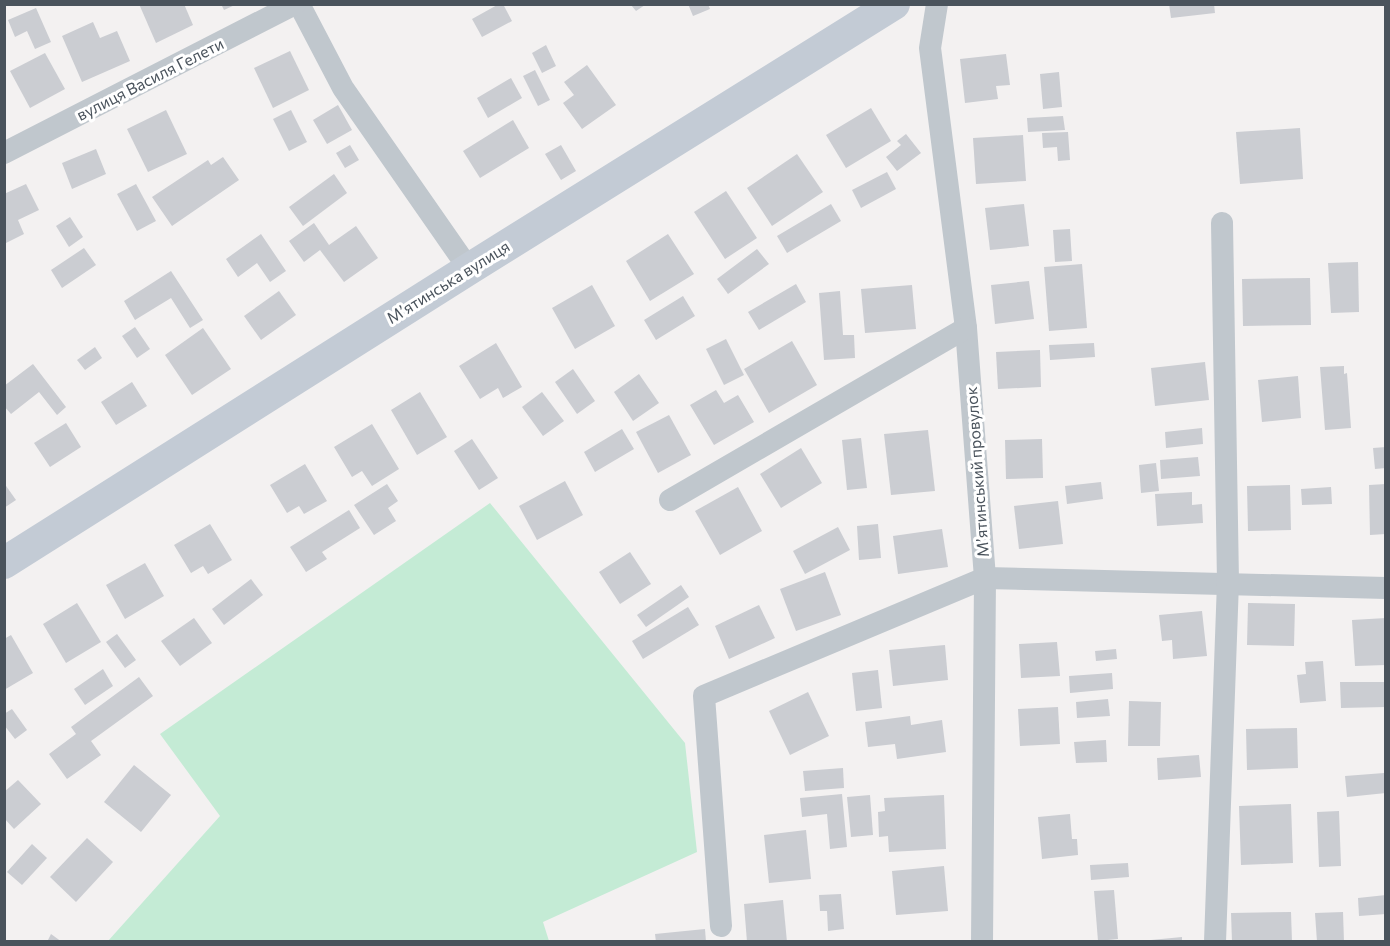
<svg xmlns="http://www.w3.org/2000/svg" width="1390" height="946" viewBox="0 0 1390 946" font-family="Commissioner,sans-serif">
	<rect width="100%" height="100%" fill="#f3f1f1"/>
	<!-- green -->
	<path fill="#c4ebd5" d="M490,503L685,743L697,852L543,922L549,941H108L220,816L160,734Z"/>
	<!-- building -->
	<g fill="#cbcdd2">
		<path d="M139,4H184L193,25L156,43Z"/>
		<path d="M221,4H237L224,10Z"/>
		<path d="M499,4H503L512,21L482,37L472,19Z"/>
		<path d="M688,4H708L710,9L693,16Z"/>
		<path d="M1169,4H1214L1215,13L1171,18Z"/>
		<path d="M631,5H645L636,11Z"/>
		<path d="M36,8L51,42L35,49L27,31L15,37L8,20Z"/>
		<path d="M93,22L100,38L117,31L130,61L82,82L62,36Z"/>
		<path d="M546,45L556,66L542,73L532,53Z"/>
		<path d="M290,51L309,90L273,108L254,68Z"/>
		<path d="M45,53L65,89L30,108L10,71Z"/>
		<path d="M1006,54L1010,85L996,86L998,99L965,103L960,59Z"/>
		<path d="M587,65L616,105L582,129L563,103L574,95L564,82Z"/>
		<path d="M535,70L550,100L538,106L523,76Z"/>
		<path d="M1059,72L1062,107L1043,109L1040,74Z"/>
		<path d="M511,78L522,98L488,118L477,98Z"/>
		<path d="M338,105L352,130L327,144L313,120Z"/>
		<path d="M871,108L891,141L846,168L826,135Z"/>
		<path d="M166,110L187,154L148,172L127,129Z"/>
		<path d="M291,110L307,142L289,151L273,119Z"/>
		<path d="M1063,116L1065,130L1028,132L1027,118Z"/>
		<path d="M513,120L529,148L480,178L463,151Z"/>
		<path d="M1300,128L1303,179L1240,184L1236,132Z"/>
		<path d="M1068,132L1070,160L1058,161L1057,147L1043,148L1042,133Z"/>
		<path d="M906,134L921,153L897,171L886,157L901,145L897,141Z"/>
		<path d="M1023,135L1026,181L976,184L973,138Z"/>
		<path d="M350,145L359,160L345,168L336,153Z"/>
		<path d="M561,145L576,171L561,180L545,154Z"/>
		<path d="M96,149L106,174L72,189L62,163Z"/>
		<path d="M797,154L823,192L772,226L747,188Z"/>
		<path d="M223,157L239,180L172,226L152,197L208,160L211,165Z"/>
		<path d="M887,172L896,189L861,208L852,190Z"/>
		<path d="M334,174L347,193L303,226L289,207Z"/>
		<path d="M26,184L39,210L18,220L24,234L4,244V194Z"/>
		<path d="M136,184L156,221L137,231L117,194Z"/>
		<path d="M726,191L757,238L725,259L694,212Z"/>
		<path d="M831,204L841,221L787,253L777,236Z"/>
		<path d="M1024,204L1029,246L990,250L985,208Z"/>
		<path d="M70,217L83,237L69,247L56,226Z"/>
		<path d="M314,223L329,245L356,226L378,258L344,282L320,250L304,262L289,241Z"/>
		<path d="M1070,229L1072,261L1055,262L1053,230Z"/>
		<path d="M261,234L286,271L270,282L257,263L238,277L226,259Z"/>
		<path d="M668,234L694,274L650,301L626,261Z"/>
		<path d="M84,248L96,265L62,288L51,270Z"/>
		<path d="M757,249L769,264L728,294L717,279Z"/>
		<path d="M1358,262L1359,312L1331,313L1328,263Z"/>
		<path d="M1082,264L1087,328L1049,331L1044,267Z"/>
		<path d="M171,271L203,320L190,328L171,298L135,320L124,301Z"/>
		<path d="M1310,278L1311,325L1243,326L1242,279Z"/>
		<path d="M1029,281L1034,319L995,324L991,285Z"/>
		<path d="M796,284L806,302L759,330L748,312Z"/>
		<path d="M592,285L615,326L575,349L552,308Z"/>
		<path d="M912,285L916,329L865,333L861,289Z"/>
		<path d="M279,291L296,315L261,340L244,316Z"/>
		<path d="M840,291L843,335H854L855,358L824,360L819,293Z"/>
		<path d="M683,296L695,316L656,340L644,320Z"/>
		<path d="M135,327L150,349L137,358L122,336Z"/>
		<path d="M203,328L231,369L192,395L165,355Z"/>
		<path d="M726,339L744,375L724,385L706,349Z"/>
		<path d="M792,341L817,385L769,413L744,369Z"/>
		<path d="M496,343L522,387L503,398L498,388L480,399L459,366Z"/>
		<path d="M1094,343L1095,357L1050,360L1049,345Z"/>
		<path d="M95,347L102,358L85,370L77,360Z"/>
		<path d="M1040,350L1041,387L998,389L996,352Z"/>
		<path d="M1205,362L1209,400L1155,406L1151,368Z"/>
		<path d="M33,364L66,407L57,415L39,392L11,414L4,406V386Z"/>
		<path d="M1344,366V374L1347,373L1351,428L1325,430L1320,367Z"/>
		<path d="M573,369L595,401L577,414L555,382Z"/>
		<path d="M639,374L659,403L633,421L614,392Z"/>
		<path d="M1298,376L1301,418L1262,422L1258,380Z"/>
		<path d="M132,382L147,406L116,425L101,402Z"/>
		<path d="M716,390L724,403L738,395L754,422L714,445L690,405Z"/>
		<path d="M420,392L447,437L417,455L391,410Z"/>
		<path d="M542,392L564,421L543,436L522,407Z"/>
		<path d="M669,415L691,455L658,473L636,432Z"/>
		<path d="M66,423L81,447L50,467L34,443Z"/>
		<path d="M372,424L399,469L372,486L362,471L352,477L334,447Z"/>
		<path d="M1202,428L1203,444L1166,448L1165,432Z"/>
		<path d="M622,429L634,449L595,472L584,452Z"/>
		<path d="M928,430L935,491L891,495L884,434Z"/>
		<path d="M861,438L867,488L847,490L842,440Z"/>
		<path d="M472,439L498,478L479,490L454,451Z"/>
		<path d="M1042,439L1043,478L1006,479L1005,440Z"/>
		<path d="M1386,447V468L1375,469L1373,448Z"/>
		<path d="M801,448L822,483L781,508L760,474Z"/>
		<path d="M1198,457L1200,476L1161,479L1160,460Z"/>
		<path d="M1156,463L1159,491L1141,493L1139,465Z"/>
		<path d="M305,464L327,501L304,514L299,506L287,513L270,485Z"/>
		<path d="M565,481L583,515L537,540L519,506Z"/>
		<path d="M1101,482L1103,499L1067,504L1065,486Z"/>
		<path d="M4,483L16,500L4,508Z"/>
		<path d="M387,484L398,501L388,508L396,521L374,535L354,505Z"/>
		<path d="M1386,484V534L1370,535L1369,485Z"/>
		<path d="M1290,485L1291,530L1248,531L1247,486Z"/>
		<path d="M738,487L762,531L720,555L695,511Z"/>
		<path d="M1331,487L1332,504L1302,505L1301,489Z"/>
		<path d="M1192,492V505L1202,504L1203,523L1157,526L1155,494Z"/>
		<path d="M1058,501L1063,544L1019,549L1014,506Z"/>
		<path d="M349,510L360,528L322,552L327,559L306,572L290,547Z"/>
		<path d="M210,524L232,560L208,574L203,566L191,573L174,545Z"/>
		<path d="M878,524L881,558L859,560L857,526Z"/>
		<path d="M838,527L850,550L805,574L793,551Z"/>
		<path d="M942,529L948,567L898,574L893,536Z"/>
		<path d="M630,552L651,584L620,604L599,572Z"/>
		<path d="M145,563L164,596L125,619L106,585Z"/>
		<path d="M825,572L841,615L796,631L780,589Z"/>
		<path d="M251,579L263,595L224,625L212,609Z"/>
		<path d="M681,585L689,597L646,627L637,615Z"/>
		<path d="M77,603L101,642L66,663L43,624Z"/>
		<path d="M1248,603L1295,604L1294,646L1247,645Z"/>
		<path d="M759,605L775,638L729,659L715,626Z"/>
		<path d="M688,607L699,625L643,659L632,641Z"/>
		<path d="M1202,611L1207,656L1173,659L1172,640L1162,641L1159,615Z"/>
		<path d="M194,618L212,643L180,666L161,641Z"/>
		<path d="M1386,618V665L1355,666L1352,620Z"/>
		<path d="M117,634L136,660L125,668L106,642Z"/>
		<path d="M11,635L33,673L4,690V639Z"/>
		<path d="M1057,642L1060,676L1021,678L1019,644Z"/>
		<path d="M945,645L948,680L893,686L889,650Z"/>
		<path d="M1116,649L1117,659L1096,661L1095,651Z"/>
		<path d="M1323,661L1326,701L1300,703L1297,675L1306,674L1305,662Z"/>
		<path d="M103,669L113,686L85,705L74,689Z"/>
		<path d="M878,670L882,708L856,711L852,673Z"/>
		<path d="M1112,673L1113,689L1070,693L1069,676Z"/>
		<path d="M139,677L153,696L91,741L101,755L67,779L49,754L76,734L71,727Z"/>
		<path d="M1340,682H1386V707L1341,708Z"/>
		<path d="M808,692L829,736L790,755L769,711Z"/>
		<path d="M1108,699L1110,716L1077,718L1076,702Z"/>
		<path d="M1129,701L1161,702L1160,746H1128Z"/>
		<path d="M1058,707L1060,744L1020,746L1018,709Z"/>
		<path d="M12,709L27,730L15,739L4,725V714Z"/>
		<path d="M910,716L911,725L942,720L946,752L897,759L895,744L868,747L865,722Z"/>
		<path d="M1297,728L1298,768L1247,770L1246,729Z"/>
		<path d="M1106,740L1107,762L1076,763L1074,742Z"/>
		<path d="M1199,755L1201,777L1158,780L1157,758Z"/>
		<path d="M134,765L171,795L141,832L104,802Z"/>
		<path d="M843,768L844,788L805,791L803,771Z"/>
		<path d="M1384,773L1386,793L1347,797L1345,776Z"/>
		<path d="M18,780L41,804L14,829L4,818V792Z"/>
		<path d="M842,794L847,847L830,849L827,814L802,817L800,798Z"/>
		<path d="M870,795L873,835L851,837L847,797Z"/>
		<path d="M944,795L946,849L889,852L888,836L879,837L878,812L885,811L884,798Z"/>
		<path d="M1291,804L1293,863L1241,865L1239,806Z"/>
		<path d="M1339,811L1341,866L1319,867L1317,812Z"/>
		<path d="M1070,814L1072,839H1077L1078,855L1042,859L1038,817Z"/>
		<path d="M806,830L811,879L769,883L764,835Z"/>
		<path d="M87,838L113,862L76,902L50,877Z"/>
		<path d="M32,844L47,858L22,885L7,872Z"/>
		<path d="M1128,863L1129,877L1091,880L1090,865Z"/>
		<path d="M944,866L948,911L896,915L892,871Z"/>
		<path d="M1114,890L1118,939L1098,941L1094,891Z"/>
		<path d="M841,894L844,929L828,931L827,911H820L819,895Z"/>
		<path d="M1386,895V914L1359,916L1358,898Z"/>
		<path d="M783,900L787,942H747L744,904Z"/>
		<path d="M1291,912L1292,942H1232L1231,913Z"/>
		<path d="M1343,912L1344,942H1317L1315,913Z"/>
		<path d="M705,929L706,942H656L655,934Z"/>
		<path d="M51,934L62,942H47Z"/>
		<path d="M1182,937V942H1151V940Z"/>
	</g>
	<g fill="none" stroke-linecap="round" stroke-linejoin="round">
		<!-- street -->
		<g stroke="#c0c7cd" stroke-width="22">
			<path d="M299,4L343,88L469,269"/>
			<path d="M937,4L930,48L966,328L985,578L982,942"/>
			<path d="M4,153L295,4"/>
			<path d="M670,500L966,328"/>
			<path d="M721,926L704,696L985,578L1386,588"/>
			<path d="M1215,942L1228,582L1222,223"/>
		</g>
		<!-- secondary -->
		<path stroke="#c3cbd5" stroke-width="32" d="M4,563L469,269L894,4"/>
	</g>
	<g text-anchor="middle" stroke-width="6" stroke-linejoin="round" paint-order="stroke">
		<!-- street labels -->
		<g font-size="16" fill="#4a535c" stroke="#fff">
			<text transform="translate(150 79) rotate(-27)" y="6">вулиця Василя Гелети</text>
			<text transform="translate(448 282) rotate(-32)" y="6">Мʼятинська вулиця</text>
			<text transform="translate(977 472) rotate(-94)" y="6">Мʼятинський провулок</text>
		</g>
	</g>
	<!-- border -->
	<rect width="1390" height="946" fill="none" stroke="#4a535c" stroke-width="12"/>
</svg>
